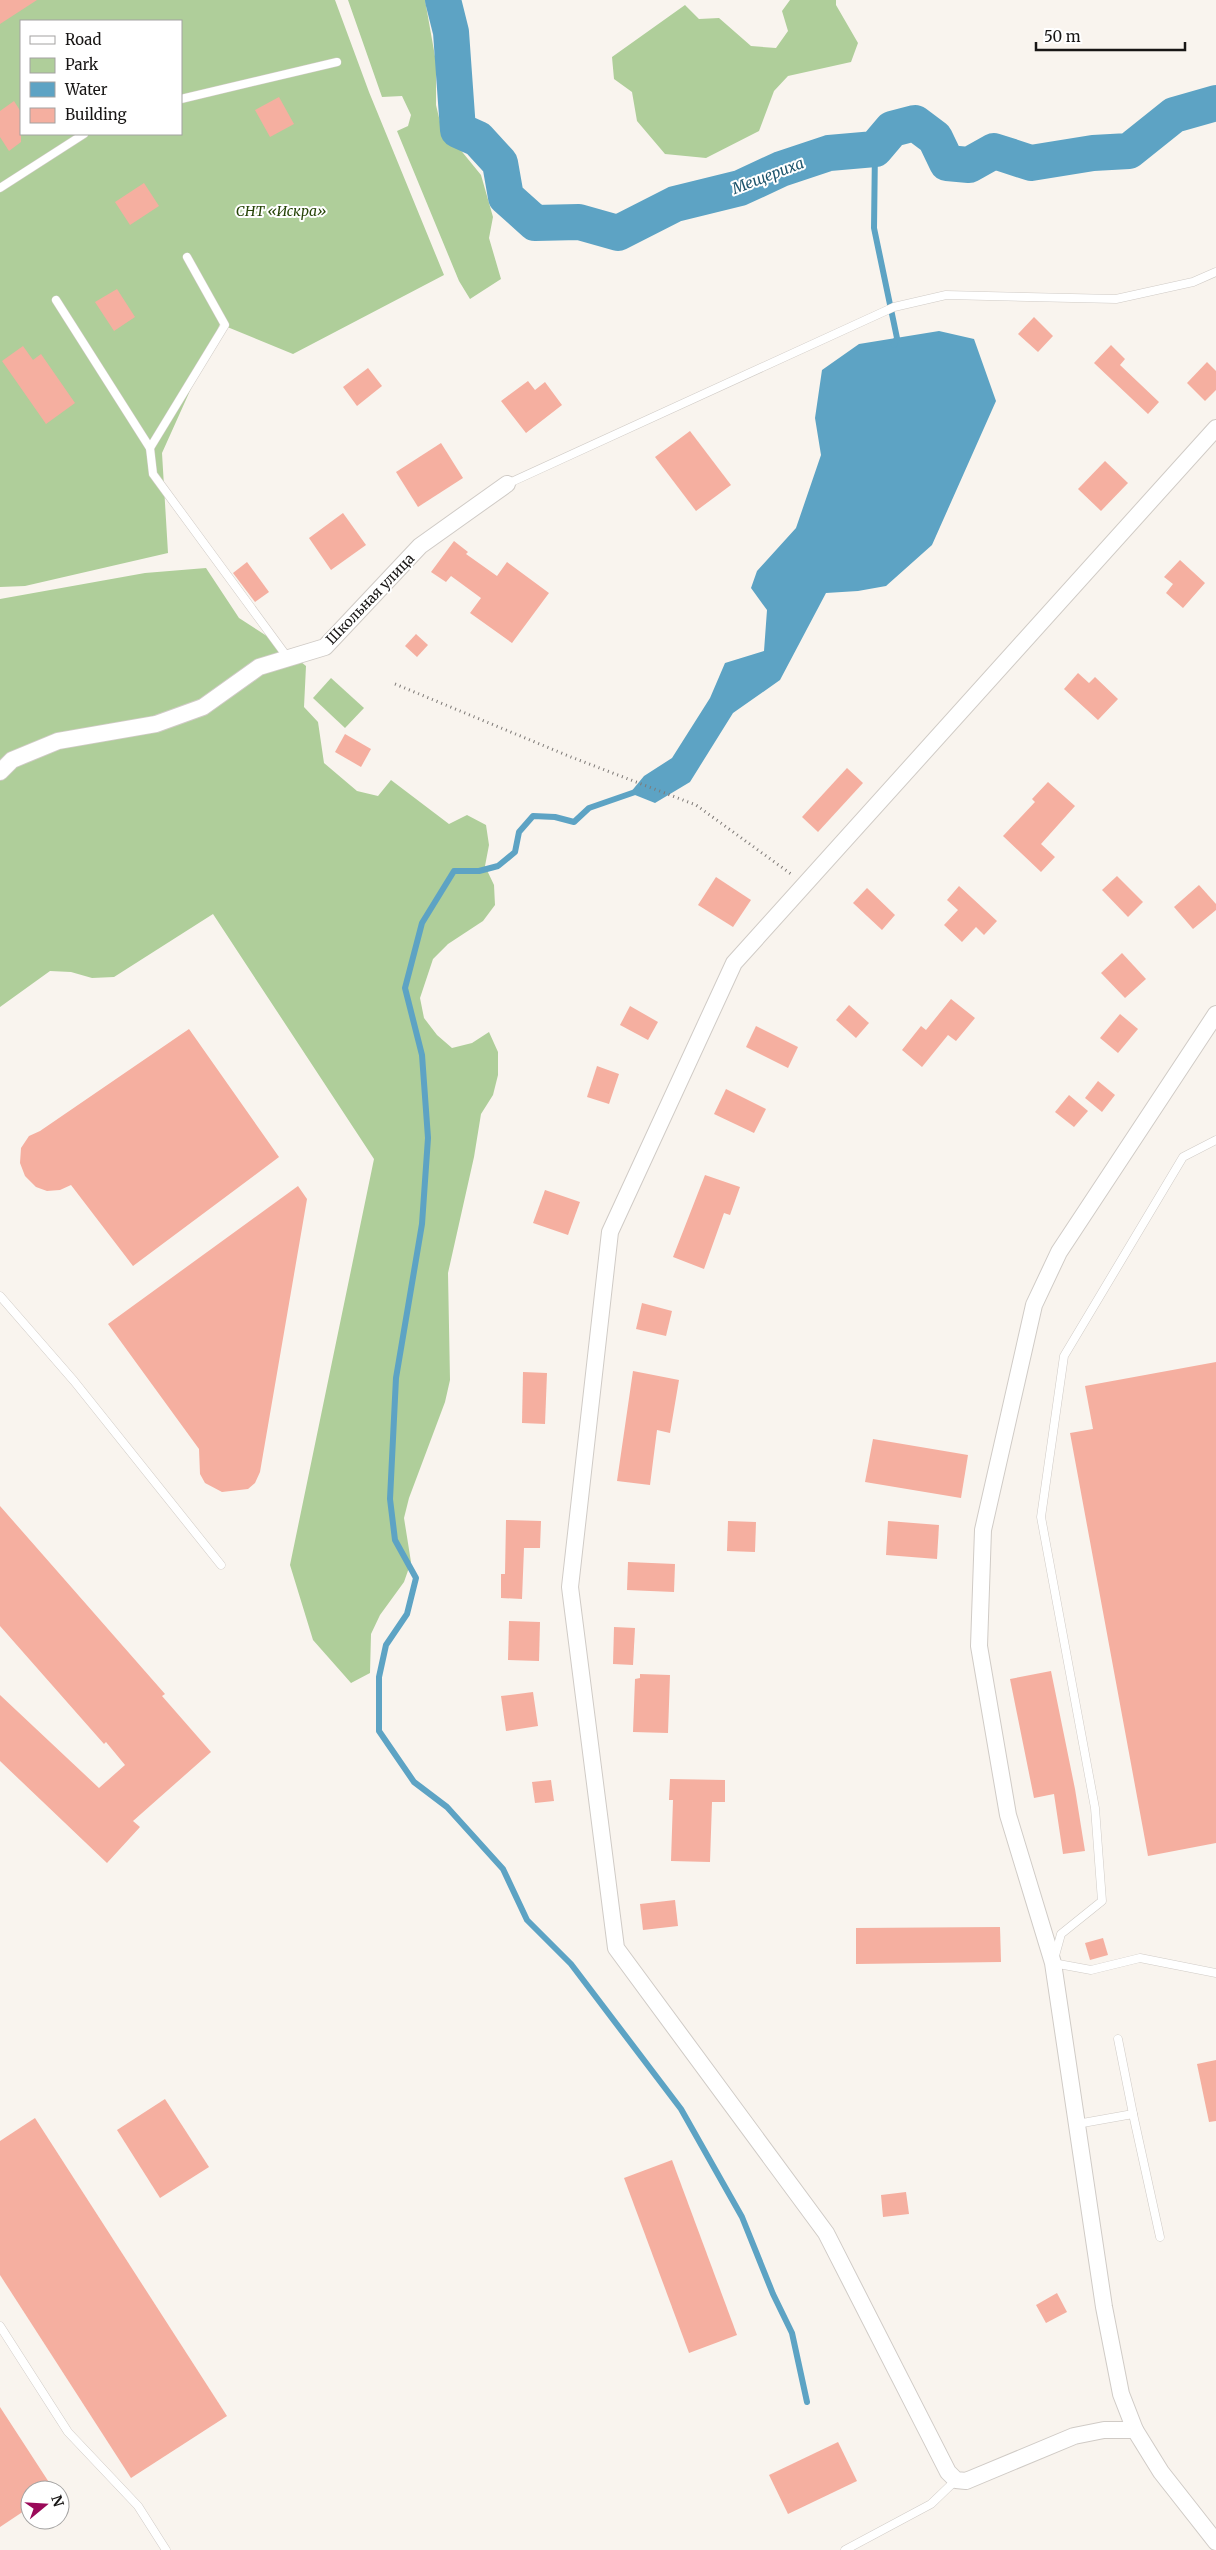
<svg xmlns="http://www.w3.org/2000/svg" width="1216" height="2550" viewBox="0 0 1216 2550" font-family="Merriweather,serif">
	<rect width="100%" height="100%" fill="#f9f4ee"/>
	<!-- green -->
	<g fill="#afce9a" fill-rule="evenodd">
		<path d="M0,0H335L369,92L444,275L293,354L220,324L162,453L168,553L25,586L0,587ZM21,21H181V134H21Z"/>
		<path d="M348,0H425L436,62V105L441,126L481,175L493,217L489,238L501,279L470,299L459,281L397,131L408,126L411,115L402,96L382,97Z"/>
		<path d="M790,0H836V5L858,43L851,62L788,76L774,91L759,131L706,158L665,154L637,121L632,92L614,79L612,57L685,5L699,19L719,18L751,46L776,48L788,31L782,11Z"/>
		<path d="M206,568L239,618L276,642L306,666L304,707L318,722L324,763L357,791L378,796L391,780L449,824L467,815L486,825L489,845L485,866L494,885L495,905L483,921L448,944L433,959L420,998L424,1018L437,1035L452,1048L472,1043L489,1032L498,1052V1075L493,1095L481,1114L474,1157L448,1273L450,1380L445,1402L409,1498L404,1518L411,1562L404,1582L380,1615L371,1634L370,1673L351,1683L313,1640L290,1565L374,1159L213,914L114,977L92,978L71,972L50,971L0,1007V599L145,573Z"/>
		<path d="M331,678L364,708L345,728L313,698Z"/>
	</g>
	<!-- water -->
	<path fill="#5da3c4" d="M939,331L974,339L996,401L932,545L886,586L858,591L826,593L780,680L733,713L690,782L655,803L630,793L644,776L672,758L710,698L725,663L764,651L767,610L751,588L757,571L796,528L821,455L815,418L822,370L859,344Z"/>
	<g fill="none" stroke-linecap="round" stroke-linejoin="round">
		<!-- stream -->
		<g stroke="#5da3c4" stroke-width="6">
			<path d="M875,149L874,228L897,338L894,345"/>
			<path d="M638,791L589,808L574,822L555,817L533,816L519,832L515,852L498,866L479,871H454L422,923L405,988L422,1055L428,1138L422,1224L396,1378L390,1499L395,1540L416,1578L407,1614L386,1645L379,1677V1731L414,1782L447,1807L503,1869L527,1920L571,1964L681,2109L742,2217L773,2294L792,2333L807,2402"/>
		</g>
		<!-- river -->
		<path stroke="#5da3c4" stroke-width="36" d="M443,0L451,32L458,130L478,139L500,163L506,197L535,223L579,222L618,233L675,204L740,188L781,169L829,153L875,149L892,129L915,123L935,138L947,163L969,165L994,151L1031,163L1093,153L1129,151L1174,115L1216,103"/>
	</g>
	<!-- building -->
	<g fill="#f5afa0">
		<path d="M0,0H37L0,24Z"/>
		<path d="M279,97L294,124L270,137L255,110Z"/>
		<path d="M14,101L21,112V142L9,151L0,137V111Z"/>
		<path d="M144,183L159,206L130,225L115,202Z"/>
		<path d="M117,289L135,317L114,331L95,302Z"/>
		<path d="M1034,317L1053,336L1038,352L1018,334Z"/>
		<path d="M1111,345L1125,359L1120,365L1159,402L1148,414L1094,363Z"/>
		<path d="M23,346L33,360L41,354L75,403L46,424L2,361Z"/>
		<path d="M1207,362L1216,371V390L1205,401L1187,383Z"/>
		<path d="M368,368L382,386L357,406L343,387Z"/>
		<path d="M528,381L535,390L545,382L562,405L526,433L501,401Z"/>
		<path d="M690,431L731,485L696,511L655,457Z"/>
		<path d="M441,443L463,478L418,507L396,472Z"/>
		<path d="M1105,461L1128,483L1101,511L1078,489Z"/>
		<path d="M343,513L366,545L331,570L309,538Z"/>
		<path d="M454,541L468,552L466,554L497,576L507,562L549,593L512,643L470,613L481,598L451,576L446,582L431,572Z"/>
		<path d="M1180,560L1205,583L1183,608L1166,593L1173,584L1164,577Z"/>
		<path d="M247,562L269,592L255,602L233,573Z"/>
		<path d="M416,634L428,645L417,657L405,646Z"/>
		<path d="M1078,673L1089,683L1095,677L1118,699L1098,720L1064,689Z"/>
		<path d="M345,734L371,749L361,767L335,752Z"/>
		<path d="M847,768L863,783L818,832L802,817Z"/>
		<path d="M1048,782L1075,806L1041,844L1055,857L1041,872L1003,836L1035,802L1032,799Z"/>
		<path d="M1117,876L1143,902L1128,917L1102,890Z"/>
		<path d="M716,877L751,900L733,927L698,905Z"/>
		<path d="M1199,885L1216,904V910L1193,929L1174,907Z"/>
		<path d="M959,886L997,921L984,935L976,927L962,942L944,925L958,910L947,900Z"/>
		<path d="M867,888L895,915L882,930L853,903Z"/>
		<path d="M1122,953L1146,979L1125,998L1101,973Z"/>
		<path d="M951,999L975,1018L956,1041L948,1035L922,1067L902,1050L921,1026L926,1030Z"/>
		<path d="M849,1005L869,1023L856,1038L836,1020Z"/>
		<path d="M630,1006L658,1022L648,1040L620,1025Z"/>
		<path d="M1120,1014L1138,1029L1118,1053L1100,1038Z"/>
		<path d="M756,1026L798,1047L788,1068L746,1047Z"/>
		<path d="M189,1029L279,1157L133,1266L71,1185L60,1190L47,1191L36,1187L25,1176L20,1163L21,1148L29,1136L40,1131Z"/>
		<path d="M597,1066L619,1074L609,1104L587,1097Z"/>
		<path d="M1098,1081L1115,1095L1102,1112L1085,1098Z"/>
		<path d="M726,1089L766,1109L754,1133L714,1114Z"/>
		<path d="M1069,1095L1088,1111L1074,1127L1055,1112Z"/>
		<path d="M705,1175L740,1187L730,1215L724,1213L704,1269L673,1257Z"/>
		<path d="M298,1186L307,1199L260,1472L255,1483L248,1489L222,1492L205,1483L200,1474L199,1449L108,1324Z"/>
		<path d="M545,1190L580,1202L568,1235L533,1223Z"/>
		<path d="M642,1303L672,1311L666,1336L636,1329Z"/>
		<path d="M1216,1362V1843L1148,1856L1070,1433L1093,1429L1085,1386Z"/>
		<path d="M633,1371L679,1380L670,1433L657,1430L650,1485L617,1481Z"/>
		<path d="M523,1372L547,1373L545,1424L522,1423Z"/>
		<path d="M873,1439L968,1455L961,1498L865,1482Z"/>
		<path d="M0,1506L165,1694L162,1696L211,1752L133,1821L140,1827L107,1863L0,1761V1695L99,1788L125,1765L106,1742L104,1744L0,1626Z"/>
		<path d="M506,1520L541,1521L540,1548H524L522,1599L501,1598V1574H505Z"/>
		<path d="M728,1521L756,1522L755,1552L727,1551Z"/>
		<path d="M888,1521L939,1525L937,1559L886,1555Z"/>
		<path d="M628,1562L675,1564L674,1592L627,1590Z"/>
		<path d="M509,1621L540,1622L539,1661L508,1660Z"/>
		<path d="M614,1627L635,1628L633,1665L613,1664Z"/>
		<path d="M1051,1671L1075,1789L1085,1851L1063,1854L1054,1794L1034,1798L1010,1679Z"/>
		<path d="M640,1674L670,1675L668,1733L633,1732L635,1679L640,1678Z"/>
		<path d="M533,1692L538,1726L506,1731L501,1696Z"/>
		<path d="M670,1779L725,1780V1802H712L710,1862L671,1861L673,1800H669Z"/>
		<path d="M551,1780L554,1801L535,1803L532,1782Z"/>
		<path d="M675,1900L678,1926L643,1930L640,1904Z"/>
		<path d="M1000,1927L1001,1962L856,1964V1928Z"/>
		<path d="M1103,1938L1108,1955L1090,1960L1085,1943Z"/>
		<path d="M1216,2060V2121L1209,2122L1197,2064Z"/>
		<path d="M165,2099L209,2167L160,2198L117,2130Z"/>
		<path d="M35,2118L227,2416L131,2478L0,2275V2141Z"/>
		<path d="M672,2160L737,2335L689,2353L624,2178Z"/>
		<path d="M906,2192L909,2214L883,2217L881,2195Z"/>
		<path d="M1057,2293L1067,2312L1046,2323L1036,2305Z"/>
		<path d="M0,2407L54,2490H30V2507L0,2527Z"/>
		<path d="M838,2442L857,2481L788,2514L769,2475Z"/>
	</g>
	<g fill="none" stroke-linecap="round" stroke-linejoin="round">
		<defs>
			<g id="service">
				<path d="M181,99L337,62"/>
				<path d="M0,188L84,134"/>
				<path d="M56,300L150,448L153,474L288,658"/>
				<path d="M150,448L225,325L187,257"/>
				<path d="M507,484L894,307L946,295L1116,299L1193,282L1216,272"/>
				<path d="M1216,1140L1183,1157L1064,1356L1041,1517L1095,1808L1102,1901L1061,1934L1053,1963L1091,1970L1140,1958L1216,1973"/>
				<path d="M0,1296L74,1381L221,1565"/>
				<path d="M1118,2039L1133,2114"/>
				<path d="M1077,2124L1133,2114L1160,2237"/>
				<path d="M0,2326L68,2432L138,2506L166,2550"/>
				<path d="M845,2550L931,2504L956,2480"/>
			</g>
			<g id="minor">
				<path d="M1216,428L734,963L610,1232L570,1587L616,1948L826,2233L948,2472L956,2480L966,2481L1074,2436L1104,2430H1135L1161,2472L1216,2542"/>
				<path d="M0,772L12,760L58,741L156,724L203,707L259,667L325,647L420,546L507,484"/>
				<path d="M1135,2430L1121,2394L1104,2307L1053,1963L1008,1815L979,1646L983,1530L1034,1305L1059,1252L1216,1014"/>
			</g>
		</defs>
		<!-- service casing -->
		<use href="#service" stroke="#d0cbc6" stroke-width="9"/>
		<!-- minor casing -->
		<use href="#minor" stroke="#d0cbc6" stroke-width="18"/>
		<!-- path -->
		<path stroke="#7e7a77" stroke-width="3" stroke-dasharray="1 4" stroke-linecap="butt" d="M395,684L571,757L696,805L791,874"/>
		<!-- service -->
		<use href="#service" stroke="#fff" stroke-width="8"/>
		<!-- minor -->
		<use href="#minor" stroke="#fff" stroke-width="16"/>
	</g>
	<g text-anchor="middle" stroke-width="4" stroke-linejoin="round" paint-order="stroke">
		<!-- park labels -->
		<g font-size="14" font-style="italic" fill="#264407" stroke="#fff">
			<text x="281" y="216">СНТ «Искра»</text>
		</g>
		<!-- street labels -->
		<g font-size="14" fill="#181615" stroke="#fff">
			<text transform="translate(370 599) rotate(-46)" y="5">Школьная улица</text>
		</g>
		<!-- water labels -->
		<g font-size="15" font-style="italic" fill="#1c546c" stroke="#fff">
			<text transform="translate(768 176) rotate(-21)" y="5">Мещериха</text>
		</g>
	</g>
	<!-- legend -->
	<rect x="20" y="20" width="162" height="115" fill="#ffffff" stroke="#a3a2a1"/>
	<rect x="30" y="36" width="25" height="8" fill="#ffffff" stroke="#a3a2a1"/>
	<text x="65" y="45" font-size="15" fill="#181615">Road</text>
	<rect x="30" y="58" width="25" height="15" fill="#afce9a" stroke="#a3a2a1"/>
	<text x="65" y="70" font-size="15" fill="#181615">Park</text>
	<rect x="30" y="82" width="25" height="15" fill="#5da3c4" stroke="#a3a2a1"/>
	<text x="65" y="95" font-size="15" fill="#181615">Water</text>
	<rect x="30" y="108" width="25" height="15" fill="#f5afa0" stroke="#a3a2a1"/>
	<text x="65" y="120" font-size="15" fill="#181615">Building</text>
	<!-- north arrow -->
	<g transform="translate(45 2505) rotate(72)"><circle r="24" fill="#ffffff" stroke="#a3a2a1"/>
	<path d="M0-4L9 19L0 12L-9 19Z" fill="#9a0959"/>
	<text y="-8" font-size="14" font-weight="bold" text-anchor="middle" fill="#181615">N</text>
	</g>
	<!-- scale -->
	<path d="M1036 42v8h149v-8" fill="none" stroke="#181615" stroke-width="2.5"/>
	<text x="1044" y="42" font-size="15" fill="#181615" stroke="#ffffff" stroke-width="4" paint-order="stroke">50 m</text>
</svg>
